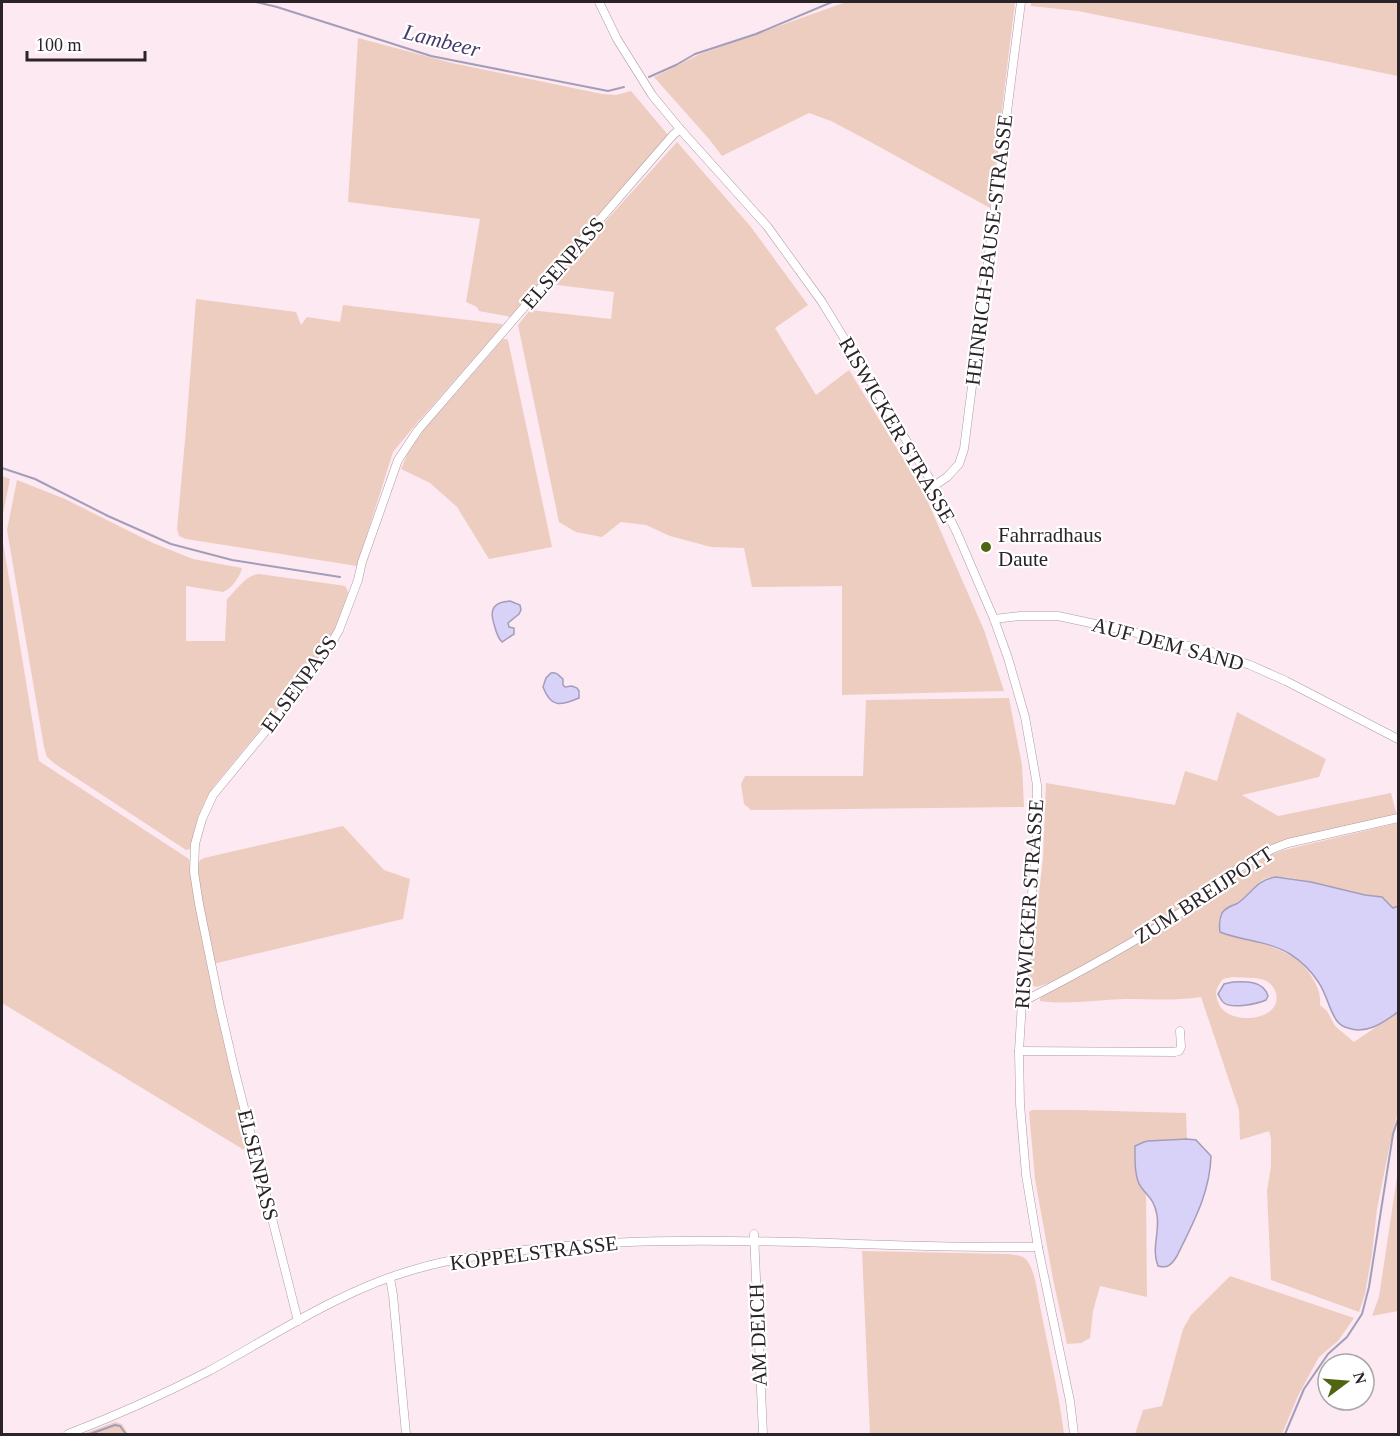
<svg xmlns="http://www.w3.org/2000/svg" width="1400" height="1436" viewBox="0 0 1400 1436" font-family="Georgia,serif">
	<rect width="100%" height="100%" fill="#fce9f2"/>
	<!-- green -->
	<g fill="#eecdc1" fill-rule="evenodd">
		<path d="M846,2H1015L990,208L867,140L831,121L809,113L722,156L709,139L654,77L700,54Z"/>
		<path d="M1031,2H1398V76L1078,11L1031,6Z"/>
		<path d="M358,38L452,63L602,94L616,95L631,91L669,136L511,317L479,311L477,307L466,302L480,219L348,202Z"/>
		<path d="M677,142L751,227L808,305L775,328L816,395L849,370L924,493L984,630L1004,691L842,695V586L752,587L744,548L711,547L670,536L646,525L621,522L602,537L576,532L559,522L518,325L530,310L611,319L614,292L549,284Z"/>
		<path d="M196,299L296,312L301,325L307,317L340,322L343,305L502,324V326L498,331L416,424L393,452L357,566L186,539L179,536L177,529L186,429Z"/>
		<path d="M503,339H505L508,340L552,547L489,559L457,507L430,483L401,469L409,450L424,430Z"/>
		<path d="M2,476L10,479L2,519Z"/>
		<path d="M17,480L65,499L153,543L193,559L242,568C240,577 231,589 223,592L186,586V641H225L227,599C237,590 245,575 259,574L339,585C345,586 347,586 348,593L338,624L321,656L214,786L205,801L197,820L190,849L186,850L55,764L47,757L44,747L7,530Z"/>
		<path d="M2,536L39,761L189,859C201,959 230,1058 254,1156L2,1003Z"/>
		<path d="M1009,698L1022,765L1024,807L751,810L744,804L741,784L745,776H863L866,700Z"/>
		<path d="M1237,712L1326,759L1319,777L1242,795L1278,816L1391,793L1397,816L1278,844L1154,927L1057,980L1037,987L1029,985V980L1043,858L1046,783L1175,805L1185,771L1217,781Z"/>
		<path d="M1398,823V906L1394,908C1390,904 1386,898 1380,897C1374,895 1367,896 1361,895C1343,890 1283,872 1266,878C1255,883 1248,895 1238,902C1228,909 1220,911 1219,925C1230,937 1233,935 1247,939C1273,947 1299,953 1313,979C1318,987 1321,995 1320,1005L1327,1011L1335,1026L1354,1042L1398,1012V1111L1390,1144L1377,1209L1372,1254L1365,1294L1359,1312L1271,1280L1267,1191L1271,1166V1139L1269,1131L1240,1140L1239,1110L1201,997C1175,1001 1151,999 1125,999C1097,1000 1068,1005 1040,1001V998L1044,995L1158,932L1186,915L1241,873L1266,857L1284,850ZM1232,977C1241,978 1257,977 1264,980C1270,982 1274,987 1276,993C1283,1022 1228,1026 1219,1004C1214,994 1216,988 1223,979Z"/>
		<path d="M343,826L384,870L410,879L403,919L213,964L196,869L200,860L204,858Z"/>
		<path d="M1032,1110H1077L1186,1113L1187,1139L1144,1142L1135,1150C1138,1165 1132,1180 1146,1192L1147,1297L1100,1286L1093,1311L1090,1338L1081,1343L1067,1344L1053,1279L1035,1179L1029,1112Z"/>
		<path d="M1398,1170V1311L1372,1316L1379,1297Z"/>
		<path d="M862,1251L1007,1254C1015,1255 1024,1255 1028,1262C1036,1274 1038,1297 1041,1311C1049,1352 1059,1393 1064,1434H867H870Z"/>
		<path d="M1230,1276L1354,1318L1338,1341L1319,1357L1298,1396L1282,1434H1135L1143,1410L1162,1406L1183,1329L1191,1315Z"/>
		<path d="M115,1422L122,1424L128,1434H83Z"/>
	</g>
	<!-- water -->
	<g fill="#d8d1f8" stroke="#a49db9" stroke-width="1.5">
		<path d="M510,601L520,605L521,610L519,614L508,623L509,627L514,628V634L502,642C497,637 496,631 494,624C489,609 494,602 510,601Z"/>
		<path d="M551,673C557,672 558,675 563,679V685L565,687L572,686L577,688L579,691V698C560,706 551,708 543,687L546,678Z"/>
		<path d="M1276,877L1311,882L1365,895L1382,897L1393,908L1398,906V1012C1384,1022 1367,1035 1348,1028C1344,1027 1340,1025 1337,1021C1329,1010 1327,995 1319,983C1312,972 1301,961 1290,954C1269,941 1242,941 1220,932C1219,925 1219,919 1222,913C1226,907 1232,906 1238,903C1253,892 1256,880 1276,877Z"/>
		<path d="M1233,982C1246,981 1264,981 1268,996L1266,1000C1257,1004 1232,1009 1224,1003C1221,1001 1220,997 1218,994L1224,984Z"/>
		<path d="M1187,1139L1196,1140L1211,1156C1210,1193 1193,1223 1177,1256C1172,1264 1168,1269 1158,1266C1151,1249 1160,1232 1157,1215C1154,1199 1149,1198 1141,1187C1134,1178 1135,1157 1135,1146L1144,1142L1148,1141Z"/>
	</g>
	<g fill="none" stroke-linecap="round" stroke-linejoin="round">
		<!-- stream -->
		<g stroke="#a49db9" stroke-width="2">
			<path d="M256,2L277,7L431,56L608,91L624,87"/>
			<path d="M649,77L676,65L695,54L756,34L832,2"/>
			<path d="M2,468L35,479L108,516L171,544L232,560L340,577"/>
			<path d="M90,1434L115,1425L120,1426L126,1434"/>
			<path d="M1285,1434L1304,1389L1328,1354L1347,1337L1362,1314L1369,1287L1393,1134L1398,1119"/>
		</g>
		<defs>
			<g id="minor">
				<path d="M599,2L617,39L652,95L680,129L767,226L822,302L934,486L957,533L994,619L1008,658L1025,717L1037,785V840L1022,1002L1019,1051L1020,1104L1026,1175L1038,1247L1070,1401L1074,1434"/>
				<path d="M934,486L947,477L959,464L964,449L1021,2"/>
				<path d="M994,619L1020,616H1058L1137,633L1212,652L1250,665L1286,681L1398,739"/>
				<path d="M1022,1002C1079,973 1135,942 1189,907C1207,896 1222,880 1239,868C1254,857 1271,849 1288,843L1398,818"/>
				<path d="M1019,1051L1175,1052L1179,1051L1181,1047L1180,1031"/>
				<path d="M754,1234L763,1434"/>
				<path d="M390,1278L393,1295L406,1434"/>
				<path d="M298,1321L235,1072L220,1007L199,904L194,872L195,844L202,819L213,795L305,683L323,658L339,630L358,580L362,562L398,460L418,430L673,135L680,129"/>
				<path d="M68,1434C115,1416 162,1395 207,1372C275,1335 341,1290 416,1269C456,1257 499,1253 541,1248C706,1231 873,1249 1038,1247"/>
			</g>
		</defs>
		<!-- minor casing -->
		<use href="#minor" stroke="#ad9ba4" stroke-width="9"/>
		<!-- minor -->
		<use href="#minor" stroke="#fff" stroke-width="8"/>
	</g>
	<!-- markers -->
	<circle fill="#4f6512" stroke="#fff" stroke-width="2" cx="986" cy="547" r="6"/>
	<g text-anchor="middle" stroke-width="4.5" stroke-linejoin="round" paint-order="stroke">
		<!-- street labels -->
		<g font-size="21" fill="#2a2327" stroke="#fff">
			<text transform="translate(989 250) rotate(-83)" y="7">HEINRICH-BAUSE-STRASSE</text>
			<text transform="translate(563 263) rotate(-49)" y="7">ELSENPASS</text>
			<text transform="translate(897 430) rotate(60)" y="7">RISWICKER STRASSE</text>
			<text transform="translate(1168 644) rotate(15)" y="7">AUF DEM SAND</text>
			<text transform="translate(299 684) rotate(-54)" y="7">ELSENPASS</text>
			<text transform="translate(1204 895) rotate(-33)" y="7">ZUM BREIJPOTT</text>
			<text transform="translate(1029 904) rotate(-86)" y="7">RISWICKER STRASSE</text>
			<text transform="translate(258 1165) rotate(76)" y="7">ELSENPASS</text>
			<text transform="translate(534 1253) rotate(-7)" y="7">KOPPELSTRASSE</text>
			<text transform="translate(758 1335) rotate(-92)" y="7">AM DEICH</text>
		</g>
		<!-- poi labels -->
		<g font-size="21" fill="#2a2327" stroke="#fff" text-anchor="start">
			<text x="998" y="542">Fahrradhaus<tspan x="998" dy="24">Daute</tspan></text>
		</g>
		<!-- water labels -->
		<g font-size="22" font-style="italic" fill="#473a6d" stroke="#fff">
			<text transform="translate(442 40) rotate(14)" y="8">Lambeer</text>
		</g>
	</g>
	<!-- border -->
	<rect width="1400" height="1436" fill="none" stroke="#2a2327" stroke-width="6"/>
	<!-- north arrow -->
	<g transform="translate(1346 1382) rotate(74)"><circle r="28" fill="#ffffff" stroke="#aaa7a9" stroke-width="1.5"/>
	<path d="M0-4.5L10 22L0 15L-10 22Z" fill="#4f6512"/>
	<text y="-9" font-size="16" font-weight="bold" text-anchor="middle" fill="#2a2327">N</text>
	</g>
	<!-- scale -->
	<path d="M27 51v9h118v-9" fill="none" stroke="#2a2327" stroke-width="3"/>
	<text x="36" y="51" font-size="18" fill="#2a2327" stroke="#ffffff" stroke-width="4.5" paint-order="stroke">100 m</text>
</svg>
